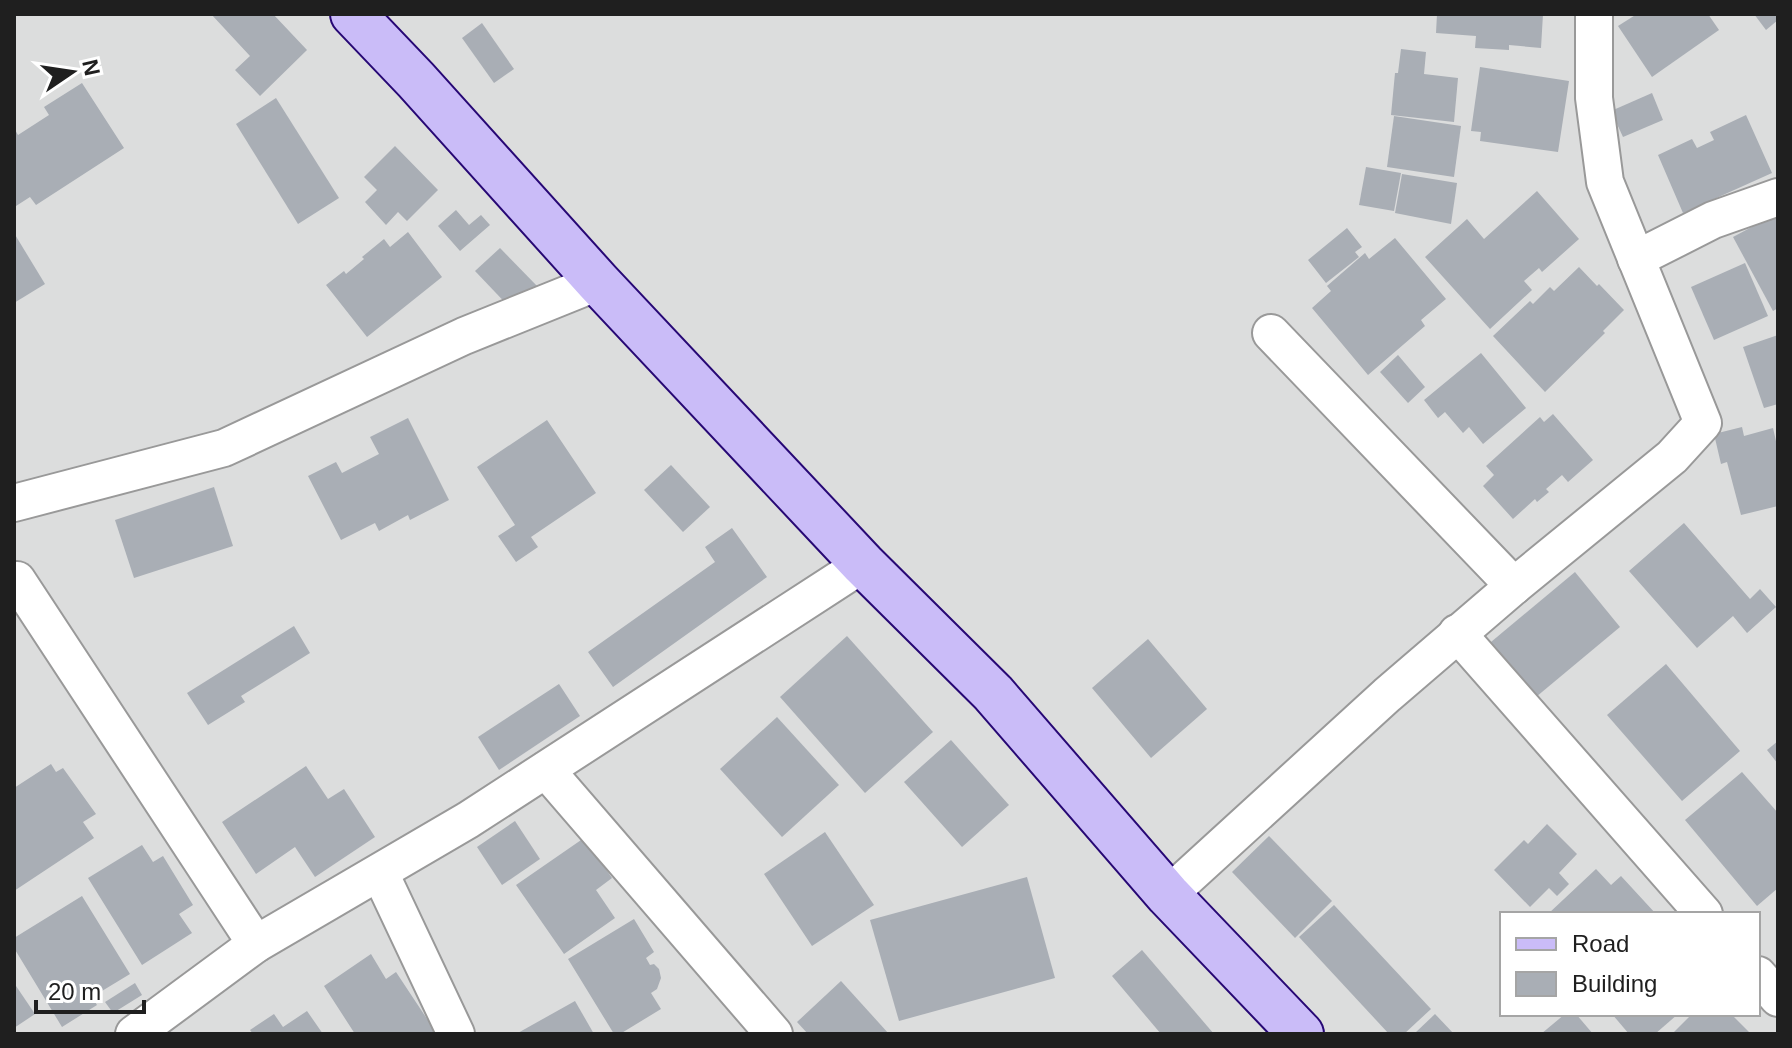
<svg xmlns="http://www.w3.org/2000/svg" width="1792" height="1048" viewBox="0 0 1792 1048" font-family="Arial,sans-serif">
	<rect width="100%" height="100%" fill="#e6e8f0"/>
	<!-- residential -->
	<path fill="#dcdddd" fill-rule="evenodd" d="M14,14H1778V1034H14ZM1502,914H1758V1014H1502Z"/>
	<!-- building -->
	<g fill="#a9aeb5">
		<path d="M211,14H273L307,50L260,96L235,70L250,56Z"/>
		<path d="M1437,14H1543L1541,48L1509,45V50L1475,48L1476,36L1436,33Z"/>
		<path d="M1637,14H1708L1719,30L1652,77L1618,26Z"/>
		<path d="M1754,14H1778V20L1766,30Z"/>
		<path d="M482,23L514,69L494,83L462,38Z"/>
		<path d="M1401,49L1426,52L1424,74L1458,78L1454,122L1391,115L1395,73H1398Z"/>
		<path d="M1480,67L1569,81L1558,152L1480,141L1481,132L1471,131Z"/>
		<path d="M82,83L124,148L36,205L30,197L16,206L14,128L18,135L49,115L44,107Z"/>
		<path d="M1652,93L1663,120L1623,137L1611,111Z"/>
		<path d="M276,98L339,198L298,224L236,124Z"/>
		<path d="M1746,115L1772,173L1683,213L1658,155L1692,139L1697,148L1714,140L1710,132Z"/>
		<path d="M1394,116L1461,126L1454,177L1387,167Z"/>
		<path d="M395,146L438,190L407,221L398,212L386,225L365,202L377,190L364,177Z"/>
		<path d="M1366,167L1401,173L1394,211L1359,205Z"/>
		<path d="M1402,174L1457,183L1451,224L1395,213Z"/>
		<path d="M1537,191L1579,239L1542,272L1539,268L1524,281L1532,290L1490,329L1425,257L1467,219L1484,239Z"/>
		<path d="M456,210L469,225L481,215L490,225L460,251L438,226Z"/>
		<path d="M1778,213V308L1773,311L1733,237Z"/>
		<path d="M1347,228L1362,247L1355,252L1359,257L1326,283L1308,260Z"/>
		<path d="M408,232L442,277L367,337L326,285L344,271L346,274L364,259L362,257L384,239L390,247Z"/>
		<path d="M14,233L45,284L14,303Z"/>
		<path d="M1395,238L1446,299L1421,320L1425,326L1368,375L1312,308L1331,291L1327,286L1365,253L1369,259Z"/>
		<path d="M500,248L538,287L513,311L475,271Z"/>
		<path d="M1745,263L1768,316L1714,340L1691,287Z"/>
		<path d="M1579,267L1597,286L1599,284L1624,310L1603,331L1605,333L1545,392L1493,336L1530,301L1533,304L1550,287L1554,291Z"/>
		<path d="M1778,335V404L1764,408L1743,347Z"/>
		<path d="M1481,353L1526,408L1483,444L1469,427L1463,433L1445,412L1438,418L1424,400Z"/>
		<path d="M1398,355L1425,387L1408,403L1380,372Z"/>
		<path d="M1553,414L1593,460L1568,482L1562,475L1546,489L1549,492L1537,502L1535,499L1513,519L1483,486L1494,475L1486,466L1540,417L1544,422Z"/>
		<path d="M408,418L449,500L410,520L408,515L379,531L375,523L341,540L308,476L336,462L342,473L379,454L370,437Z"/>
		<path d="M547,420L596,493L531,537L538,547L516,562L498,536L515,525L477,467Z"/>
		<path d="M1742,427L1744,436L1773,428L1778,450V506L1741,515L1727,462L1721,464L1714,434Z"/>
		<path d="M671,465L710,507L683,532L644,490Z"/>
		<path d="M214,487L233,546L134,578L115,520Z"/>
		<path d="M1684,523L1750,599L1760,589L1776,607L1747,633L1733,616L1697,648L1629,571Z"/>
		<path d="M732,528L767,577L613,687L588,652L715,562L705,547Z"/>
		<path d="M1575,572L1620,627L1530,702L1485,647Z"/>
		<path d="M294,626L310,653L241,696L245,702L208,725L187,693Z"/>
		<path d="M847,636L933,732L865,793L780,697Z"/>
		<path d="M1148,639L1207,709L1151,758L1092,688Z"/>
		<path d="M1666,664L1740,751L1682,801L1607,715Z"/>
		<path d="M559,684L580,716L499,770L478,737Z"/>
		<path d="M777,717L839,785L782,837L720,769Z"/>
		<path d="M951,740L1009,805L962,847L904,782Z"/>
		<path d="M1778,741V764L1767,750Z"/>
		<path d="M51,764L56,772L63,768L96,814L83,822L94,838L14,891V788Z"/>
		<path d="M306,766L328,799L344,789L375,837L315,877L295,847L256,874L222,822Z"/>
		<path d="M1742,772L1778,813V888L1757,906L1685,820Z"/>
		<path d="M515,821L540,859L502,885L477,847Z"/>
		<path d="M1547,824L1577,854L1559,873L1569,884L1557,896L1549,888L1530,907L1494,870L1524,840L1528,844Z"/>
		<path d="M825,832L874,905L812,946L764,874Z"/>
		<path d="M1269,836L1332,901L1295,938L1232,872Z"/>
		<path d="M584,838L612,878L596,890L615,918L564,954L516,885Z"/>
		<path d="M142,845L153,862L163,856L193,905L179,914L192,933L142,965L88,878Z"/>
		<path d="M1596,869L1611,885L1621,876L1656,914H1548Z"/>
		<path d="M1027,877L1055,978L899,1021L870,920Z"/>
		<path d="M82,896L130,974L92,997L97,1005L62,1027L14,948V938Z"/>
		<path d="M1334,905L1431,1009L1404,1034H1389L1299,937Z"/>
		<path d="M634,919L654,952L646,958L650,965L654,964L659,969L661,978L657,989L651,993L661,1009L620,1034H614L568,959Z"/>
		<path d="M1142,950L1214,1034H1161L1112,976Z"/>
		<path d="M371,954L386,979L396,972L437,1034H355L324,986Z"/>
		<path d="M841,981L889,1034H808L797,1022Z"/>
		<path d="M14,983L35,1014L14,1028Z"/>
		<path d="M135,983L142,995L113,1013L105,1002Z"/>
		<path d="M575,1001L594,1034H516Z"/>
		<path d="M307,1011L323,1034H253L250,1030L274,1014L283,1027Z"/>
		<path d="M1435,1014L1454,1034H1414Z"/>
		<path d="M1565,1014H1576L1593,1034H1541Z"/>
		<path d="M1612,1014H1678L1655,1034H1629Z"/>
		<path d="M1692,1014H1731L1751,1034H1672Z"/>
	</g>
	<g fill="none" stroke-linecap="round" stroke-linejoin="round">
		<defs>
			<g id="street">
				<path d="M1636,259L1713,220L1778,197"/>
				<path d="M1271,333L1514,586"/>
				<path d="M14,503L224,448L464,336L598,282"/>
				<path d="M17,580L256,944"/>
				<path d="M1457,633L1704,914"/>
				<path d="M546,770L774,1034"/>
				<path d="M380,873L456,1034"/>
				<path d="M1168,895L1387,695L1514,586L1672,457L1703,423L1605,182L1594,98V14"/>
				<path d="M1758,975L1778,998"/>
				<path d="M134,1034L256,944L468,820L863,564"/>
			</g>
			<path id="secondary" d="M353,14L416,80L598,282L863,564L993,693L1168,895L1301,1034"/>
		</defs>
		<!-- street casing -->
		<use href="#street" stroke="#999" stroke-width="40"/>
		<!-- secondary casing -->
		<use href="#secondary" stroke="#270875" stroke-width="48"/>
		<!-- street -->
		<use href="#street" stroke="#fff" stroke-width="36"/>
		<!-- secondary -->
		<use href="#secondary" stroke="#cabcf8" stroke-width="44"/>
	</g>
	<!-- border -->
	<rect width="1792" height="1048" fill="none" stroke="#1f1f1f" stroke-width="32"/>
	<!-- legend -->
	<rect x="1500" y="912" width="260" height="104" fill="#ffffff" stroke="#a5a5a5" stroke-width="2"/>
	<rect x="1516" y="938" width="40" height="12" fill="#cabcf8" stroke="#a5a5a5" stroke-width="2"/>
	<text x="1572" y="952" font-size="24" fill="#1f1f1f">Road</text>
	<rect x="1516" y="972" width="40" height="24" fill="#a9aeb5" stroke="#a5a5a5" stroke-width="2"/>
	<text x="1572" y="992" font-size="24" fill="#1f1f1f">Building</text>
	<!-- north arrow -->
	<g transform="translate(72 72) rotate(77)" stroke="#ffffff" stroke-width="6" paint-order="stroke">
	<path d="M0-6L14 30L0 20L-14 30Z" fill="#1f1f1f"/>
	<text y="-12" font-size="22" font-weight="bold" text-anchor="middle" fill="#1f1f1f">N</text>
	</g>
	<!-- scale -->
	<path d="M36 1000v12h108v-12" fill="none" stroke="#1f1f1f" stroke-width="4"/>
	<text x="48" y="1000" font-size="24" fill="#1f1f1f" stroke="#ffffff" stroke-width="6" paint-order="stroke">20 m</text>
</svg>
